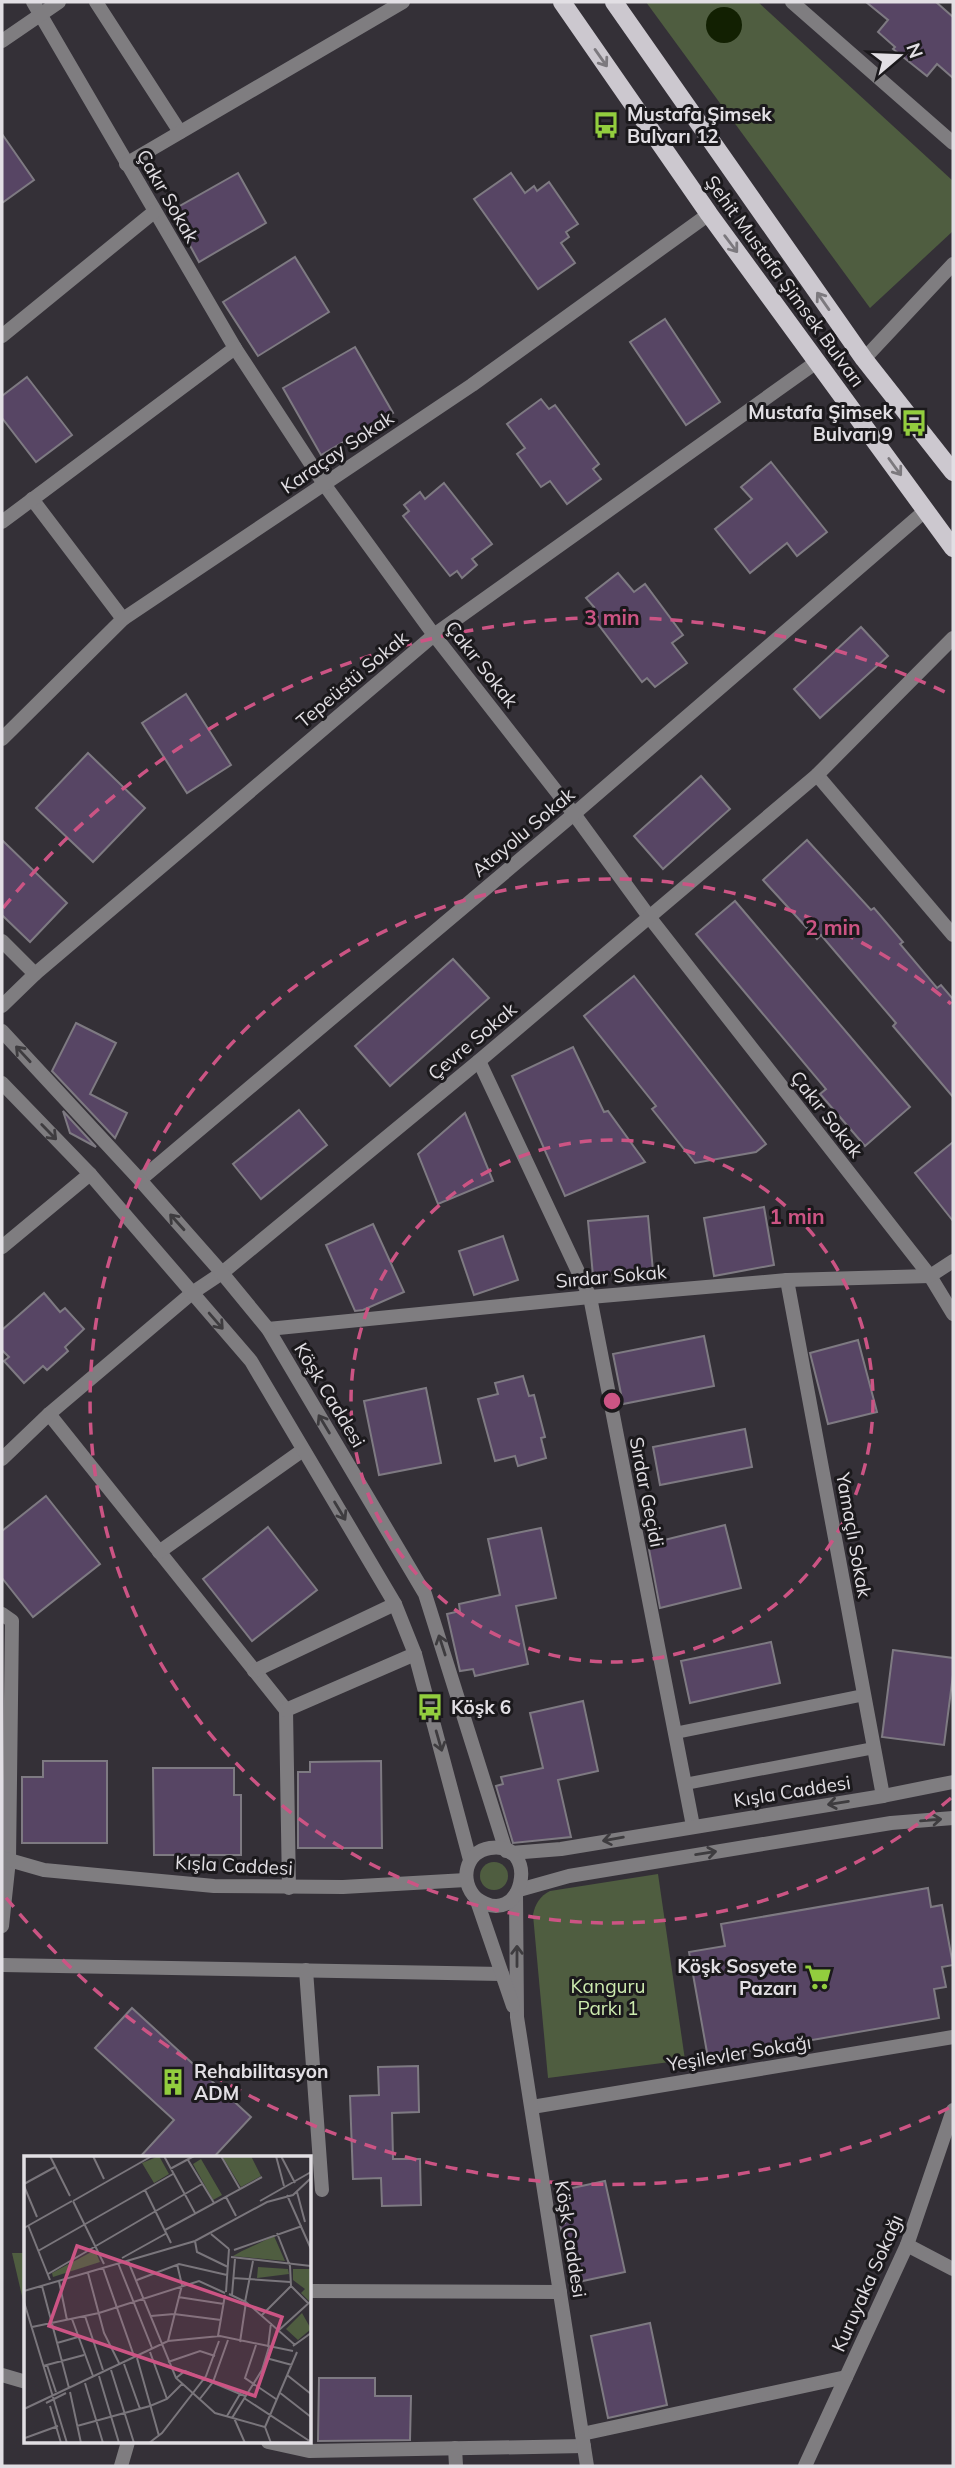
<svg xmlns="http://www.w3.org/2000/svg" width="955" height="2468" viewBox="0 0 955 2468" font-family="Mulish,sans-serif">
	<rect width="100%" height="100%" fill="#343037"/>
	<!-- green -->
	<g fill="#4f5d40">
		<path d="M646,2H758L953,181V231L870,308Z"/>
		<circle cx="494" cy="1876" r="14"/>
		<path d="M658,1874L685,2060L548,2078L533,1915C535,1904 540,1896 550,1891Z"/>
		<path d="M12,2253H26V2313Z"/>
	</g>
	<!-- water -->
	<circle fill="#122002" cx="724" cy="25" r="18"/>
	<!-- building -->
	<g fill="#574564" stroke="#7e7a82" stroke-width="2">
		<path d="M866,2H936L953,17V78L937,64L927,76L893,49L895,47L878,32L888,20Z"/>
		<path d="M2,134L34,180L2,203Z"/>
		<path d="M238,173L266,223L199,262L171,211Z"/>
		<path d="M511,173L525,193L534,186L537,191L549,182L578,224L566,232L569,237L561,243L575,263L538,289L474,199Z"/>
		<path d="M295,257L329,312L258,356L223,302Z"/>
		<path d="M665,319L720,402L686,425L630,342Z"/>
		<path d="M355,347L393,413L321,455L283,388Z"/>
		<path d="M27,377L72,435L36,462L2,418V396Z"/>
		<path d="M541,399L549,409L555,405L599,464L593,469L601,479L567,504L550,481L541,487L517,454L525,448L507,424Z"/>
		<path d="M771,462L827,532L797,556L787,543L750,573L715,529L752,499L741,487Z"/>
		<path d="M444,483L492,544L472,559L477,565L462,578L457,571L450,576L403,516L409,511L404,505L420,492L425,499Z"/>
		<path d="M618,573L634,592L645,584L683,635L672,643L687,663L655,687L647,678L642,682L588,611L594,607L586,598Z"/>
		<path d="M861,627L888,656L820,718L794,689Z"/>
		<path d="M186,694L231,765L187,793L142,723Z"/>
		<path d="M88,753L145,808L93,862L36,808Z"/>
		<path d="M701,776L730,809L663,869L634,836Z"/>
		<path d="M2,840L67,903L30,942L2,915Z"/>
		<path d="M807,840L871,910L874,908L903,942L900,944L937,988L941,985L953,999V1097L893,1026L896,1023L821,935L817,939L763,880Z"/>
		<path d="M735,901L910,1107L865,1146L820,1094L826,1089L696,934Z"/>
		<path d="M453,959L489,998L390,1086L355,1046Z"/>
		<path d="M634,976L766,1144L756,1152L695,1163L652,1109L656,1106L584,1016Z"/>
		<path d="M76,1023L116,1043L90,1094L127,1113L115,1138L52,1071Z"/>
		<path d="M573,1047L604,1112L608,1111L645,1162L565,1196L512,1076Z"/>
		<path d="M299,1110L327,1145L261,1199L233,1164Z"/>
		<path d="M63,1111L96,1147L70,1133Z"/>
		<path d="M465,1113L493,1181L438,1204L418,1154Z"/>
		<path d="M953,1142V1221L915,1173Z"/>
		<path d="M764,1207L774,1265L714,1276L704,1218Z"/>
		<path d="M648,1216L653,1271L593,1276L588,1221Z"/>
		<path d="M373,1224L404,1292L363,1310L355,1311L326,1245Z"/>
		<path d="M503,1236L518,1280L474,1295L459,1251Z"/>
		<path d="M44,1293L60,1312L65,1308L84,1329L65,1347L68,1351L47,1370L43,1366L24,1383L4,1361L9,1357L2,1350V1330Z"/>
		<path d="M704,1336L714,1386L623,1404L613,1354Z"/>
		<path d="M858,1340L877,1412L828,1424L810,1353Z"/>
		<path d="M523,1376L529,1396L534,1395L545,1437L541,1438L546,1458L518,1466L515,1456L495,1461L478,1399L498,1394L495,1383Z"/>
		<path d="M426,1388L441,1463L379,1475L364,1401Z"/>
		<path d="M745,1429L752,1467L660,1485L653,1447Z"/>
		<path d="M46,1496L100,1564L33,1617L2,1578V1531Z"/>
		<path d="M725,1525L741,1588L660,1608L648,1544Z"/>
		<path d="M268,1527L317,1590L252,1641L203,1579Z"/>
		<path d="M541,1528L556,1598L516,1606L528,1664L475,1676L473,1669L460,1671L447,1614L460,1611L459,1604L500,1595L488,1539Z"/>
		<path d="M771,1642L780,1683L690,1703L681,1661Z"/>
		<path d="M893,1650L953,1658V1675L944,1745L882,1737Z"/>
		<path d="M583,1701L598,1771L558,1780L571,1837L513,1843L496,1786L503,1784L501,1777L543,1768L530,1713Z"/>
		<path d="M43,1761H107V1843H22V1777H43Z"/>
		<path d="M381,1761L382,1848H298V1772H310V1762Z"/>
		<path d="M153,1768H234V1795H241V1855H154Z"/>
		<path d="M928,1888L931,1907L942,1905L953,1965L942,1967L946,1987L934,1989L939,2018L708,2058L689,1952L725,1946L721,1924Z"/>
		<path d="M132,2008L251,2117L213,2158H139L174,2120L95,2048Z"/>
		<path d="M418,2066L419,2112L392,2113L393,2159H420L421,2205L382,2206L381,2178L353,2179L350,2096L379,2095L378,2067Z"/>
		<path d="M605,2181L625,2272L578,2282L571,2250L566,2252L560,2224L565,2223L558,2191Z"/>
		<path d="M650,2323L667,2405L608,2418L591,2336Z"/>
		<path d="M319,2378H375V2396H411L410,2440L318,2441Z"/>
	</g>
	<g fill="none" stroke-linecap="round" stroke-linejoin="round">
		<!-- service -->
		<g stroke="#7f7d80" stroke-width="12">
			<path d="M675,1733L864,1695"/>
			<path d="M685,1784L874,1748"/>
		</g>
		<!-- minor -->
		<g stroke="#7f7d80" stroke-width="14">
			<path d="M33,2L235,348L324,484L434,635L574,814L650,918L930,1276L953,1314"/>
			<path d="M96,2L180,132"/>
			<path d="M792,2L953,143"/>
			<path d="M2,41L59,2"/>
			<path d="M126,164L403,2"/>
			<path d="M2,336L154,212"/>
			<path d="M864,359L953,264"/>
			<path d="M32,499L123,619"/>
			<path d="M2,522L235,348"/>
			<path d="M2,739L123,619L472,385L709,214"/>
			<path d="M817,775L953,935"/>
			<path d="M2,941L35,974"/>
			<path d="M2,1006L35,974L434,635L818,361"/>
			<path d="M479,1061L590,1297L693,1826"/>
			<path d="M140,1180L574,814L926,510"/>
			<path d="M2,1247L90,1174"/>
			<path d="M787,1280L883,1796"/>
			<path d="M268,1329L590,1297L787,1280L930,1276L953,1261"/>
			<path d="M49,1414L286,1710L289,1888"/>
			<path d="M2,1459L49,1414L192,1293L222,1273L479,1061L817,775L953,638"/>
			<path d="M159,1552L303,1450"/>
			<path d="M2,1614L12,1621L9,1860L2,1926"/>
			<path d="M254,1671L395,1604"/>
			<path d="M286,1710L415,1654"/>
			<path d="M511,1853L561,1849L883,1796L953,1782"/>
			<path d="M2,1858L44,1870L214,1886L343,1887L466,1880"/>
			<path d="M519,1890L569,1876L891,1823L953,1818"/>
			<path d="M2,1965L502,1974"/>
			<path d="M306,1970L322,2190"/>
			<path d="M532,2107L953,2037"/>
			<path d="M907,2245L953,2269"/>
			<path d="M310,2291L560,2292"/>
			<path d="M2,2375L26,2382"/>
			<path d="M582,2434L846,2377"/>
			<path d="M268,2442L309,2451L584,2446"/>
			<path d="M455,2448L456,2466"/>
			<path d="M121,2466L128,2442"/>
			<path d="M805,2466L907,2245L953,2110"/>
		</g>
		<!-- tertiary -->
		<g stroke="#7f7d80" stroke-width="14">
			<path d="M2,1031L140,1180L222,1273L268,1329L425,1594L506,1851"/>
			<path d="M2,1083L90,1174L251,1361L395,1604L415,1654L470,1860"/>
			<path d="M516,1894L517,2017L587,2466"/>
			<path d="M476,1898C523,1933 542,1840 490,1848C465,1852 459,1881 476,1898L513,2006"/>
		</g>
		<!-- primary -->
		<g stroke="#ccc8cf" stroke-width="18">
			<path d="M562,2L709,214L953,548"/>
			<path d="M614,2L864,359L953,472"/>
		</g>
	</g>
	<!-- one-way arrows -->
	<defs><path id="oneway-shaft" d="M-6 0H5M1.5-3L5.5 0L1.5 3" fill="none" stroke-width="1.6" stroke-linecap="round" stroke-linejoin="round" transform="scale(1.75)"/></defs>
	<g stroke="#7c797e">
		<use href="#oneway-shaft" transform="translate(601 58) rotate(55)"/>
		<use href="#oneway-shaft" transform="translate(731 244) rotate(53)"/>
		<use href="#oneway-shaft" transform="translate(823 301) rotate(-125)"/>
		<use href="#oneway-shaft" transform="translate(895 467) rotate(54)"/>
	</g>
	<g stroke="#3e3c3f">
		<use href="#oneway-shaft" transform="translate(23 1054) rotate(-133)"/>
		<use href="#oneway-shaft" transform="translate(49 1132) rotate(46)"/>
		<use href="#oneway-shaft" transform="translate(177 1222) rotate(-132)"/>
		<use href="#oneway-shaft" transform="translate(216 1321) rotate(49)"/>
		<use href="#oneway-shaft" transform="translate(324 1424) rotate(-121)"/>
		<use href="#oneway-shaft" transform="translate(340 1511) rotate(59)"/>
		<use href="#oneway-shaft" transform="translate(442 1645) rotate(-108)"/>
		<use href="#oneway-shaft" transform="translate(439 1741) rotate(74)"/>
		<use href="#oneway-shaft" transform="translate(838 1803) rotate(171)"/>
		<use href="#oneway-shaft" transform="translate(931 1820) rotate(-5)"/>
		<use href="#oneway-shaft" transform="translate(613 1839) rotate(170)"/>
		<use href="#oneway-shaft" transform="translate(706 1853) rotate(-9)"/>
		<use href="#oneway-shaft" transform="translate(517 1956) rotate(-90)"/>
	</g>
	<!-- distance rings -->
	<g fill="none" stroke="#cc5484" stroke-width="3.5" stroke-dasharray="12 9">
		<circle cx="612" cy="1401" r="261"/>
		<path d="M951 1798A522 522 0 1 1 951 1004"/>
		<path d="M949 2108A783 783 0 0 1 3 1894M3 908A783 783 0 0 1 949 694"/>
	</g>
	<!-- icons -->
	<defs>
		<symbol id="bus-bare" viewBox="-9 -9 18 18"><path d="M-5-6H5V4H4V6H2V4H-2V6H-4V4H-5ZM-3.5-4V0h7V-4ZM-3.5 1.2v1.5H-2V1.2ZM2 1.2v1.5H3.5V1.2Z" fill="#92cd3e" stroke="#1b191c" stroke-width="2.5" paint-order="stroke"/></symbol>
		<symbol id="supermarket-bare" viewBox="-9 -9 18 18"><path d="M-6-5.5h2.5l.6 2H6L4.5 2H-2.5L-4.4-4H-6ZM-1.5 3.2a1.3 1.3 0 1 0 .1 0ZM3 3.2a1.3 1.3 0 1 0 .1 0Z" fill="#92cd3e" stroke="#1b191c" stroke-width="2.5" paint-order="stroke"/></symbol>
		<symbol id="building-bare" viewBox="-9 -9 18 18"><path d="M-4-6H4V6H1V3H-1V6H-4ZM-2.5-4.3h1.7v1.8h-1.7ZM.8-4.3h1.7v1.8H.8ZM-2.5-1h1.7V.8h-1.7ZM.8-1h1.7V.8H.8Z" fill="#92cd3e" stroke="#1b191c" stroke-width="2.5" paint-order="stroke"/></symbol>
	</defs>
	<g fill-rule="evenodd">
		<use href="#bus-bare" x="587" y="106" width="38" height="38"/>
		<use href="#bus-bare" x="895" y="404" width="38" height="38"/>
		<use href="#bus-bare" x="411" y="1688" width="38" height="38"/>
		<use href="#supermarket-bare" x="799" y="1958" width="38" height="38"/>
		<use href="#building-bare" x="154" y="2063" width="38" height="38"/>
	</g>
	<g text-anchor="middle" stroke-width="6" stroke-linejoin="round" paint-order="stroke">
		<!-- poi labels -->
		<g font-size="19" font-weight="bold" fill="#e2dfe4" stroke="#1b191c" text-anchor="start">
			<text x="627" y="121">Mustafa Şimsek<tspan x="627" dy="22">Bulvarı 12</tspan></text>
			<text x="893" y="419" text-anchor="end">Mustafa Şimsek<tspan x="893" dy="22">Bulvarı 9</tspan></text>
			<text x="451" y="1714">Köşk 6</text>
			<text x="797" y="1973" text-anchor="end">Köşk Sosyete<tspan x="797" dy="22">Pazarı</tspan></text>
			<text x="194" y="2078">Rehabilitasyon<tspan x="194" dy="22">ADM</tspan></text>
		</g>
		<!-- street labels -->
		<g font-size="19" fill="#e2dfe4" stroke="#1b191c">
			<text transform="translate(168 196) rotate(60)" y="7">Çakır Sokak</text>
			<text transform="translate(785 281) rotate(54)" y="7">Şehit Mustafa Şimsek Bulvarı</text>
			<text transform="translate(337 452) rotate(-34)" y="7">Karaçay Sokak</text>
			<text transform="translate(482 664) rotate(52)" y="7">Çakır Sokak</text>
			<text transform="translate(352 679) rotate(-40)" y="7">Tepeüstü Sokak</text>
			<text transform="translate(523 832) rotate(-40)" y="7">Atayolu Sokak</text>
			<text transform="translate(472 1041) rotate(-40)" y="7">Çevre Sokak</text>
			<text transform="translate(827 1114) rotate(52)" y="7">Çakır Sokak</text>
			<text transform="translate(611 1276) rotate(-5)" y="7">Sırdar Sokak</text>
			<text transform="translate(330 1395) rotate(59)" y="7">Köşk Caddesi</text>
			<text transform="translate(647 1492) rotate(79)" y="7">Sırdar Geçidi</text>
			<text transform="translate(854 1535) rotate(80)" y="7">Yamaçlı Sokak</text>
			<text transform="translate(792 1791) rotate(-9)" y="7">Kışla Caddesi</text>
			<text transform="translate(234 1865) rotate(3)" y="7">Kışla Caddesi</text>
			<text transform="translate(739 2053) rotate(-9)" y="7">Yeşilevler Sokağı</text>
			<text transform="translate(571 2239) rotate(81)" y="7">Köşk Caddesi</text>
			<text transform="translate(867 2283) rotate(-66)" y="7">Kuruyaka Sokağı</text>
		</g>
		<!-- park labels -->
		<g font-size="19" fill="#cdebaf" stroke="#1b191c">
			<text x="608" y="1993">Kanguru<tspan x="608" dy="22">Parkı 1</tspan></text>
		</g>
	</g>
	<!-- overview -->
	<g transform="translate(24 2156)">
		<rect width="287" height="287" fill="#343037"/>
		<path d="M135,0L145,18L130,27L118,7ZM198,0H227L237,20L217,31ZM177,3L198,39L189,44L169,8ZM250,80L261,105L209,100L218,95ZM71,94L76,106L29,121L28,117ZM234,111L264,113L265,118L233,122ZM269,113H287L285,145L277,137L281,133L269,124ZM278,157L287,173L274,184L262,173Z" fill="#4f5d40"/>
		<path fill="none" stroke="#7a767c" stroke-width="2" d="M26,0L46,40M69,0L80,23M140,0L171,57M197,0L216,33M252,0L260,30M257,0L271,27M164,4L190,47M146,13L170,0M0,28L31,11M0,30L13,61M121,34L147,87M273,36L281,66M263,39L287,93M202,41L212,60M49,45L80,108M49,45L128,0M236,45L287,16M4,69L26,124M0,72L48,45M141,74L238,21M187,78L205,93M171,85L173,96L204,111M210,94L278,70M14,95L149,18M207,101L287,110M98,102L143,77M104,105L152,222L191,257L241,271L247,287M94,107L128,192M79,112L110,200M64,117L80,177L95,207M24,118L178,28M209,122L266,126M113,124L155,108L203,119M35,125L43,164M18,130L45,232M267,130L284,147M0,135L171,85L243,46L269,39L287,22M202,136L205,93M205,138L222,146L271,189M208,139L211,103M154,141L200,148M0,146L43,287M221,146L229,105M238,159L267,130L266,110L253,77M61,160L79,214M127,160L150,158L197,164M48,163L69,220M8,171L75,157L175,125L201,137M255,174L287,145M194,180L201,139M144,185L158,129L153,108M216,186L222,146M33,187L54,181M232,189L221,222L252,243M269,190L287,177M244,191L247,167M126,196L143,243M113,202L135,280M242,202L268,209M144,206L176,195L191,200M100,208L116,253M23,209L32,236M19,210L60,199M87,214L110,287M263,219L287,238M75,220L95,287M152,222L161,215L221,240M61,227L79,287M46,236L57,287M255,236L287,261M220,242L287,286M175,244L189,226L204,184M22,247L42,237M26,250L37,287M0,253L144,185L196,180L269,195M203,260L216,238M208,262L238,214L245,191M210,262L221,287M53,270L126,250L143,243L158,228M241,271L273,196M1,282L34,270M125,287L138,277L182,220L195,185"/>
		<path fill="#cc5484" fill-opacity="0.15" stroke="#cc5484" stroke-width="3.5" d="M53,90L258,161L231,240L25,170Z"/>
		<rect width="287" height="287" fill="none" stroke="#e2dfe4" stroke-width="3.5"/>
	</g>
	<circle cx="612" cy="1401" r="10" fill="#cc5484" stroke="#1b191c" stroke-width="3.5"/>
	<g font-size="21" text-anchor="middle" font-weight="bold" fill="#cc5484" stroke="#1b191c" stroke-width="6" stroke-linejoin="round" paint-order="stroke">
		<text x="612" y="625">3 min</text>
		<text x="833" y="935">2 min</text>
		<text x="797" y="1224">1 min</text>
	</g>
	<!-- border -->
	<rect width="955" height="2468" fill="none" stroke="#e2dfe4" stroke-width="7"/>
	<!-- north arrow -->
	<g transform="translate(899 56) rotate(71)" stroke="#1b191c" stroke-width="5" paint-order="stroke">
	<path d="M0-5L12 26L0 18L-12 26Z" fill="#e2dfe4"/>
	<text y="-10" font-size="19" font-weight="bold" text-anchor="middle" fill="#e2dfe4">N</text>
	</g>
</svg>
